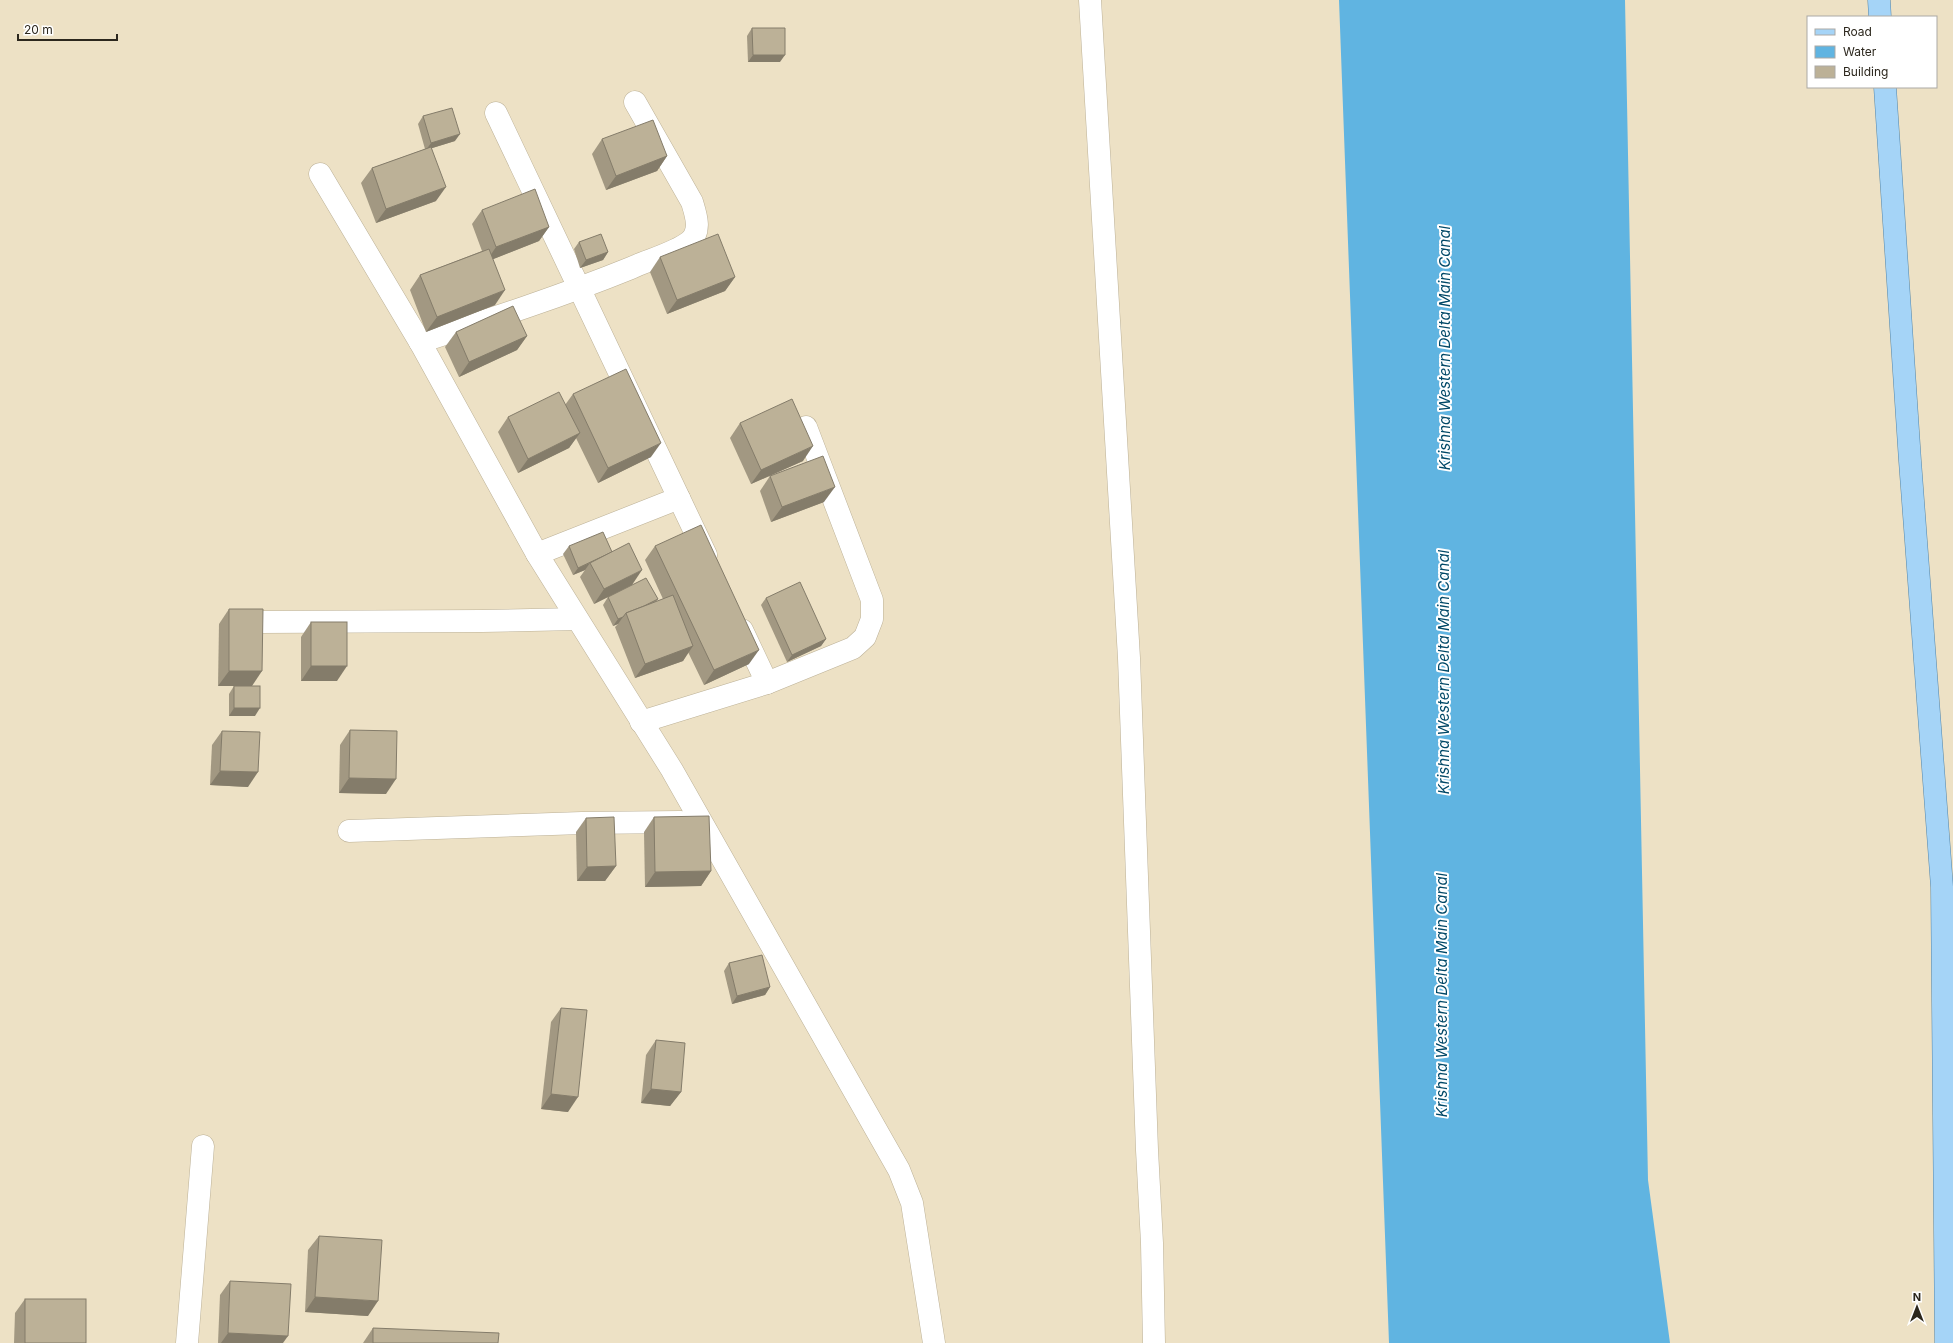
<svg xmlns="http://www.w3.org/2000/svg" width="1953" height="1343" viewBox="0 0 1953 1343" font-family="Inter,sans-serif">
	<rect width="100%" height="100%" fill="#ede1c5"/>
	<!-- water -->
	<path fill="#60b4e1" d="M1339,0H1625L1648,1180L1670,1343H1389Z"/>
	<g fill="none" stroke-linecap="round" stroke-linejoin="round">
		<defs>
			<g id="minor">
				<path d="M1090,0L1129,658L1147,1150L1152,1243L1154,1343"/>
				<path d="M496,113L706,555"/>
				<path d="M320,174L420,342L537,554L672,770L899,1170L912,1203L934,1343"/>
				<path d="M420,342C491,319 562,296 631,268C648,260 675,253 689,242C702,232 696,215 692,202L635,102"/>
				<path d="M537,554L679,498"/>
				<path d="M258,622L482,621L577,619"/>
				<path d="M742,630L767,683"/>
				<path d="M641,722L767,683L853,648L865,637L872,619V600L806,427"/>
				<path d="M349,831L582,823L681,822"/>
				<path d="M187,1343L203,1146"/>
			</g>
			<g id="major">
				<path d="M1879,0L1880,17"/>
				<path d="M1885,87L1910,461L1942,887L1946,1343"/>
			</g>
		</defs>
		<!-- minor casing -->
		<use href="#minor" stroke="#bcb197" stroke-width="23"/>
		<!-- major casing -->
		<use href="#major" stroke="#5485a7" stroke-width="23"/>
		<!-- minor -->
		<use href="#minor" stroke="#fff" stroke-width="22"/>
		<!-- major -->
		<use href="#major" stroke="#a5d4f7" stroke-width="22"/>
	</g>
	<!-- wall -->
	<g fill="#a29882">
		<path d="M752,28L780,62H748L747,36Z"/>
		<path d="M423,116L455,141L432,148L436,201L376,223L361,183L372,168L425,149L418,124Z"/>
		<path d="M602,139L667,156L657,171L606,190L592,154Z"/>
		<path d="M482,210L549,227L539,241L493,259L495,305L426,332L410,290L420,275L482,251L472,224Z"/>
		<path d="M579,242L608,252L603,260L580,268L574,249Z"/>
		<path d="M660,257L735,277L725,291L667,314L650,272Z"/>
		<path d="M456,332L527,336L517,350L459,377L445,347Z"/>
		<path d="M573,394L651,457L598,483L576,438L569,448L518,473L498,432L508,417L565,405Z"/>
		<path d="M740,423L803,461L751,484L730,438Z"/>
		<path d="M770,476L824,502L771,522L760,491Z"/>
		<path d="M569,546L612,552L632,585L594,604L580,577L585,570L573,575L563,554Z"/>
		<path d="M655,546L749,664L704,685L688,652L683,661L635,678L615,627L618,624L613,626L603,605L608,597L658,599L656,602L663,599L645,560Z"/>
		<path d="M766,598L826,639L821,646L787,662L761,605Z"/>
		<path d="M229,609L262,671L218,686L219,624Z"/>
		<path d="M311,622L337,681H301V637Z"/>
		<path d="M234,686L255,716H229V694Z"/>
		<path d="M350,730L386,794L339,793L340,745Z"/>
		<path d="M222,731L248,787L210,785L212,745Z"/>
		<path d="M654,817L711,871L701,886L645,887L644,832Z"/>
		<path d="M586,818L616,866L605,881H577L576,832Z"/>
		<path d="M729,963L770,987L765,995L732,1004L724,971Z"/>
		<path d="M561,1008L568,1112L541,1109L551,1022Z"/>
		<path d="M656,1040L681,1092L670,1106L641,1103L646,1055Z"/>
		<path d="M319,1236L368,1316L305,1312L308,1250Z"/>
		<path d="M230,1281L283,1343H218L220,1295Z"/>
		<path d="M25,1299L86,1343H14L15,1313Z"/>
		<path d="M373,1328L498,1343H363Z"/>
	</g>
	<!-- shaded-wall -->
	<g fill="#847c6a">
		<path d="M753,55H785L780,62H748Z"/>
		<path d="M460,134L455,141L426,150L431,143Z"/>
		<path d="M667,156L657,171L606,190L616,176Z"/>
		<path d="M446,187L436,201L376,223L386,209Z"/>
		<path d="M549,227L539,241L486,262L496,247Z"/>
		<path d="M608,252L603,260L580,268L586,260Z"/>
		<path d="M735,277L725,291L667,314L677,300Z"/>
		<path d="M505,290L495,305L426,332L437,317Z"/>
		<path d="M527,336L517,350L459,377L469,362Z"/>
		<path d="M580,433L569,448L518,473L528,459Z"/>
		<path d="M661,443L651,457L598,483L608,468Z"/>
		<path d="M813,446L803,461L751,484L761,470Z"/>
		<path d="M835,487L824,502L771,522L782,507Z"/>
		<path d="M590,563L585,570L573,575L578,568Z"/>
		<path d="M642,570L632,585L594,604L604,589Z"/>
		<path d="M623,617L618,624L613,626L618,619Z"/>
		<path d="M826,639L821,646L787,662L792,655Z"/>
		<path d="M693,646L683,661L635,678L645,664Z"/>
		<path d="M759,650L749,664L704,685L714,670Z"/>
		<path d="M311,666H347L337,681H301Z"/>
		<path d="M229,671H262L252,686H218Z"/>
		<path d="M234,708H260L255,716H229Z"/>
		<path d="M220,771L258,772L248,787L210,785Z"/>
		<path d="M349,778L396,779L386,794L339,793Z"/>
		<path d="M616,866L605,881H577L587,867Z"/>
		<path d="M711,871L701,886L645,887L655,872Z"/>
		<path d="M770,987L765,995L732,1004L737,996Z"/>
		<path d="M651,1089L681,1092L670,1106L641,1103Z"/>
		<path d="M551,1094L578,1097L568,1112L541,1109Z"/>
		<path d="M315,1297L378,1301L368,1316L305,1312Z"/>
		<path d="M228,1333L288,1336L283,1343H221Z"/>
	</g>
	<!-- building -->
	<g fill="#bcb197" stroke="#847c6a">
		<path d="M752,28H785V55H753Z"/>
		<path d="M452,108L460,134L431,143L423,116Z"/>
		<path d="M653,120L667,156L616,176L602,139Z"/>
		<path d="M431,147L446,187L386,209L372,168Z"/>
		<path d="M535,189L549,227L496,247L482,210Z"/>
		<path d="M601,234L608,252L586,260L579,242Z"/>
		<path d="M718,234L735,277L677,300L660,257Z"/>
		<path d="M489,249L505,290L437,317L420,275Z"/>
		<path d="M513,306L527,336L469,362L456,332Z"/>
		<path d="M626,369L661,443L608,468L573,394Z"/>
		<path d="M559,392L580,433L528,459L508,417Z"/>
		<path d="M792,399L813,446L761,470L740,423Z"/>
		<path d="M823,456L835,487L782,507L770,476Z"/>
		<path d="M701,525L759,650L714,670L655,546Z"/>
		<path d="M603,532L612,552L578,568L569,546Z"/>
		<path d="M629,543L642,570L604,589L590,563Z"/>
		<path d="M646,578L658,599L644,606L626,613L623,617L618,619L608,597Z"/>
		<path d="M800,582L826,639L792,655L766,598Z"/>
		<path d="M673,595L693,646L645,664L626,613Z"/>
		<path d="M229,609H263L262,671H229Z"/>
		<rect x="311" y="622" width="36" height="44"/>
		<rect x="234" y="686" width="26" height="22"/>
		<path d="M350,730L397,731L396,779L349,778Z"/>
		<path d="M222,731L260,732L258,772L220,771Z"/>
		<path d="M709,816L711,871L655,872L654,817Z"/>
		<path d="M614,817L616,866L587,867L586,818Z"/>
		<path d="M762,955L770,987L737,996L729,963Z"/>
		<path d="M561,1008L587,1010L578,1097L551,1094Z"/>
		<path d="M656,1040L685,1043L681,1092L651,1089Z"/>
		<path d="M319,1236L382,1240L378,1301L315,1297Z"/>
		<path d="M230,1281L291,1284L288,1336L228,1333Z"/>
		<rect x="25" y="1299" width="61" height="44"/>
		<path d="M373,1328L499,1333L498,1343H373Z"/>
	</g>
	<g text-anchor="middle" stroke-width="4" stroke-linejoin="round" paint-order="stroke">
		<!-- water labels -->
		<g font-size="15" font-style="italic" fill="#004867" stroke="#fff">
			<text transform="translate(1445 348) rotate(-90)" y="5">Krishna Western Delta Main Canal</text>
			<text transform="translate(1444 672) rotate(-90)" y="5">Krishna Western Delta Main Canal</text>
			<text transform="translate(1442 995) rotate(-90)" y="5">Krishna Western Delta Main Canal</text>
		</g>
	</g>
	<!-- legend -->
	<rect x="1807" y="16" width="130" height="72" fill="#ffffff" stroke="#aba9a5"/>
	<rect x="1815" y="29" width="20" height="6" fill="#a5d4f7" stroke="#aba9a5"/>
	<text x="1843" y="36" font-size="12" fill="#2c271d">Road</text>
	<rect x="1815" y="46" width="20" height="12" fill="#60b4e1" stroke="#aba9a5"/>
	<text x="1843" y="56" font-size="12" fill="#2c271d">Water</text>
	<rect x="1815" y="66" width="20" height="12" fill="#bcb197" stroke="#aba9a5"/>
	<text x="1843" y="76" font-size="12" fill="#2c271d">Building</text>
	<!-- north arrow -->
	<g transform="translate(1917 1307)" stroke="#ffffff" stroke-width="3" paint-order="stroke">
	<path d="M0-3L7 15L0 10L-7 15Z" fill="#2c271d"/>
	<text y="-6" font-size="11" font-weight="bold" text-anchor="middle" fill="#2c271d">N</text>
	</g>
	<!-- scale -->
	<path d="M18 34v6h99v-6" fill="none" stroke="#2c271d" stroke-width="2"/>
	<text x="24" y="34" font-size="12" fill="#2c271d" stroke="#ffffff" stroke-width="3" paint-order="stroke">20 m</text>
</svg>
